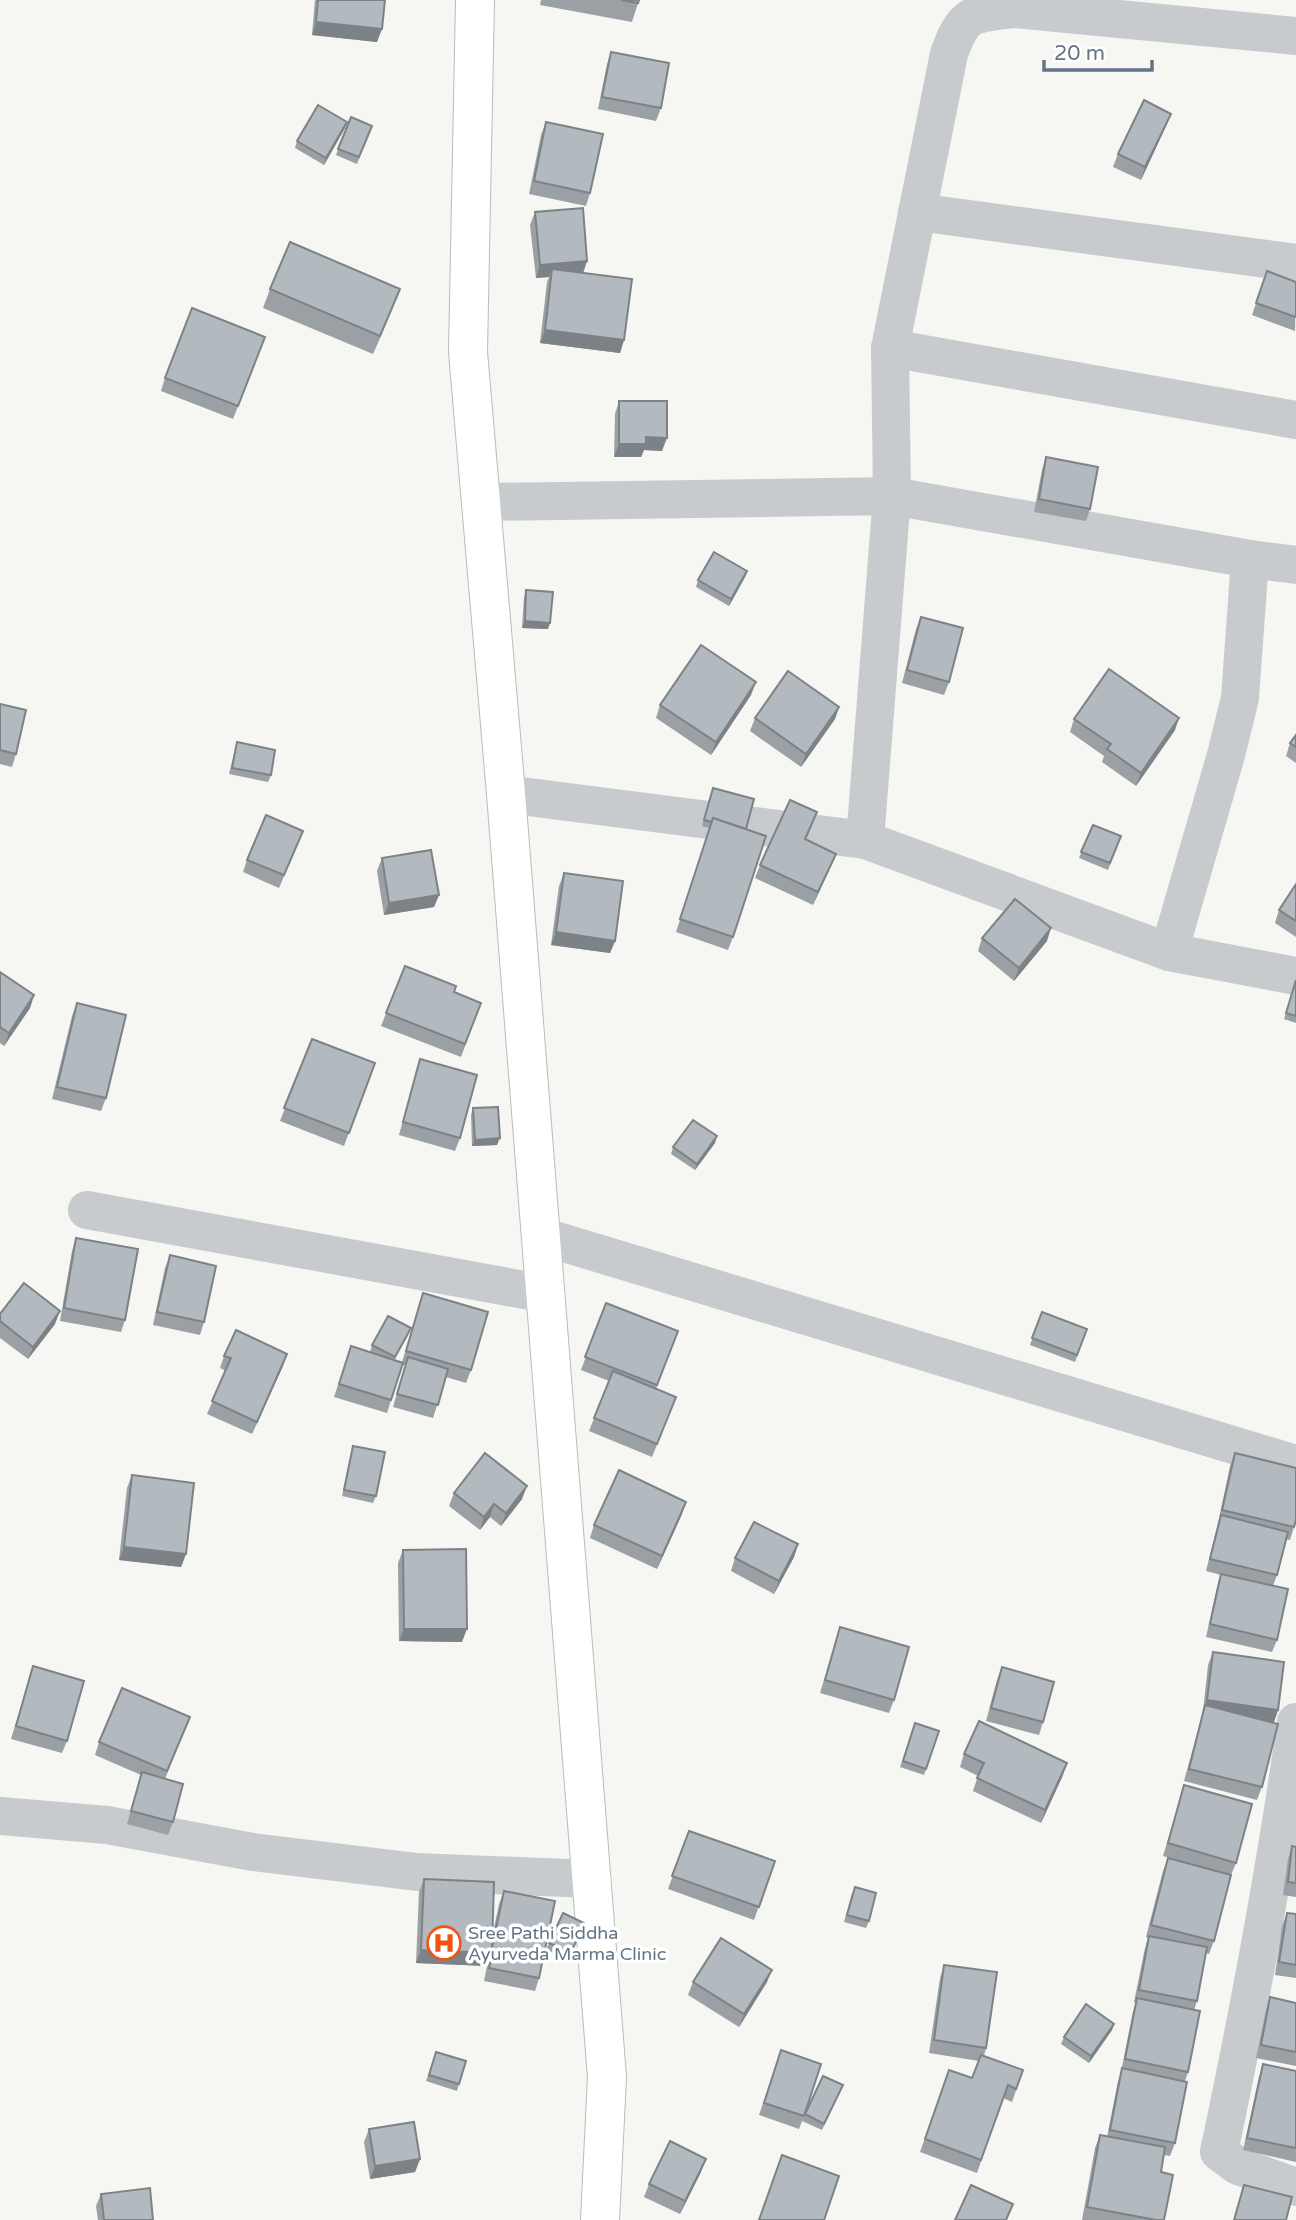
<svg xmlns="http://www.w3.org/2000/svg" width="1296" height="2220" viewBox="0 0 1296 2220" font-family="'Varela Round',sans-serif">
	<rect width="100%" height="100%" fill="#f6f6f2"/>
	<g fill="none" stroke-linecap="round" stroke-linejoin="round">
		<defs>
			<path id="major" d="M475,0L468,352L506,794L607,2077L600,2220"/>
		</defs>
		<!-- major casing -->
		<use href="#major" stroke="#b8bcc0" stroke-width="40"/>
		<!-- minor -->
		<g stroke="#c8cbce" stroke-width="38">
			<path d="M1296,36L1015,9C973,14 964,11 949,54L890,348L892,496L1250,559L1296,565"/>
			<path d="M917,212L1296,263"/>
			<path d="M890,348L1296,420"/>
			<path d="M483,502L892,496L865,840L506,794"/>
			<path d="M865,840L1169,952L1296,976"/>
			<path d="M1169,952L1226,755L1240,698L1250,559"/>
			<path d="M87,1210L546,1294"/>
			<path d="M541,1236L1296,1464"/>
			<path d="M1296,1722C1276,1867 1249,2010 1219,2152L1238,2166L1296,2187"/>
			<path d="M0,1816L107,1825L253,1852L417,1872L592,1879"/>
		</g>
		<!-- major -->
		<use href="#major" stroke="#fff" stroke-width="38"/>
	</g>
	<!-- wall -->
	<g fill="#9aa0a4">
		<path d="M315,0H385L377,42L312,35Z"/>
		<path d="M541,0H639L632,22L540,5Z"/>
		<path d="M611,52L661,108L656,121L598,109L607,64Z"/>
		<path d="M1171,114L1166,126L1141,180L1113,167L1118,154Z"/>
		<path d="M351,117L372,126L357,164L336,155Z"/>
		<path d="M546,122L590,193L586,206L529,194L541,135Z"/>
		<path d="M345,128L324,165L295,148L297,141Z"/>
		<path d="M535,212L587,261L583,273L624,340L620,353L540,343L547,282L549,277L536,278L530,225Z"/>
		<path d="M1267,271L1296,282L1295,331L1252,315Z"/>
		<path d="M270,289H400L373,354L263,308Z"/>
		<path d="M265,337L233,419L161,391L165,378Z"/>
		<path d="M619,401L662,451L644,450L641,457H614L615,414Z"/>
		<path d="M1046,457L1090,509L1086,521L1034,512L1042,470Z"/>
		<path d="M747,571L745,577L729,606L696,587L698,580Z"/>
		<path d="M526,590L548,629L522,628L524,597Z"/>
		<path d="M921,617L949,682L944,695L902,683L916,629Z"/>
		<path d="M751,695L711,755L656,718L660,705Z"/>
		<path d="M0,704L16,754L12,767L0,764Z"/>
		<path d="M839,707L835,719L801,767L750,731L755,718Z"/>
		<path d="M1074,719L1175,730L1136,786L1102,762L1104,756L1070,732Z"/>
		<path d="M1296,735V763L1286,756L1290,743Z"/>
		<path d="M237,742L271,775L268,782L229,774Z"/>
		<path d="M713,788L746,829L733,937L728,950L676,932L710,828L702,826Z"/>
		<path d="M812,825L806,840L836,854L813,905L755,878L760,865Z"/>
		<path d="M1093,825L1121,836L1108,870L1079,858Z"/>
		<path d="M303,831L279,888L243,872L247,860Z"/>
		<path d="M382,858L439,895L434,907L384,915L377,871Z"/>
		<path d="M564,873L615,941L610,953L551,945L559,886Z"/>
		<path d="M1296,884V937L1275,923L1279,910Z"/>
		<path d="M982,938L1047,941L1014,981L978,951Z"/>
		<path d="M405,966L454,992L481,1003L461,1057L381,1026Z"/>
		<path d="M0,972L34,995L30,1008L4,1046L0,1043Z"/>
		<path d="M1296,979V1023L1284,1019Z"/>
		<path d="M77,1003L106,1098L101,1111L52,1099L72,1016Z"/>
		<path d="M312,1039L375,1063L344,1146L280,1121Z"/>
		<path d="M420,1059L460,1138L455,1151L399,1135L416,1072Z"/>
		<path d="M473,1108L497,1145L472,1146L471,1115Z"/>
		<path d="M715,1143L695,1170L671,1154L673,1147Z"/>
		<path d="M76,1238L125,1320L121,1332L60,1321L72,1251Z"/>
		<path d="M170,1255L204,1322L200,1335L153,1325L165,1268Z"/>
		<path d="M423,1293L471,1370L466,1383L446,1377L433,1418L393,1407L405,1365H402L387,1413L334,1397L351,1346L370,1352L372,1345L411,1328L394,1360L402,1362Z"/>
		<path d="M606,1303L678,1331L656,1389L671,1410L652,1457L589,1431L609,1381L581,1370Z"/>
		<path d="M1042,1312L1087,1329L1075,1362L1030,1345Z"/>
		<path d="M0,1314L55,1324L28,1359L0,1338Z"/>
		<path d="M224,1356L283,1366L252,1434L207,1414L226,1371L220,1368Z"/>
		<path d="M353,1446L376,1496L373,1503L342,1496Z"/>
		<path d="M1235,1453L1294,1527L1290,1540L1286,1539L1277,1575L1273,1586L1277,1640L1272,1652L1206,1637L1217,1587L1221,1575L1206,1571L1218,1523L1230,1466Z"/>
		<path d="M132,1475L186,1554L181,1567L119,1560L127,1488Z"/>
		<path d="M454,1493L522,1499L501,1526L490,1517L480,1530L449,1506Z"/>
		<path d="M682,1514L657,1569L590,1538L594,1525Z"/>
		<path d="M798,1544L794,1557L774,1594L731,1571L735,1558Z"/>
		<path d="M403,1550L462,1642L399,1641L398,1563Z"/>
		<path d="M840,1627L894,1700L889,1713L820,1693Z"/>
		<path d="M1213,1652L1278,1710L1274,1722H1268L1262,1787L1257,1800L1184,1781L1203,1712L1208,1665Z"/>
		<path d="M33,1666L67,1741L62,1753L11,1739Z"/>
		<path d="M1002,1667L1043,1722L1039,1735L986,1721L997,1680Z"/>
		<path d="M190,1717L165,1779L173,1822L168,1835L127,1824L141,1775L95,1755L99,1742Z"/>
		<path d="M915,1723L926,1769L924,1775L900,1767Z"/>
		<path d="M964,1754L1063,1775L1041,1823L973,1791L978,1776L960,1767Z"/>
		<path d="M1184,1785L1236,1863L1231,1875L1214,1941L1209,1954L1206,1953L1197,2001L1194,2010L1188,2072L1185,2081L1175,2143L1170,2156L1164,2155L1161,2172L1164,2220H1082L1095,2148L1100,2135L1107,2137L1118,2081L1121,2072L1133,2011L1136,2003L1134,2002L1145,1948L1148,1938L1146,1937L1163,1871L1168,1858L1199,1866L1163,1856Z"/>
		<path d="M689,1831L775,1861L754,1920L668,1889Z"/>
		<path d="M1292,1846L1296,1847V1897L1283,1895L1288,1859Z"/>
		<path d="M424,1879L492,1937L499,1904L504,1891L539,1978L535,1991L484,1981L487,1966L416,1963L419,1892Z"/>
		<path d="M852,1893L869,1921L866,1928L844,1922Z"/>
		<path d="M1287,1913L1296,1914V1978L1275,1975L1282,1926Z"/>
		<path d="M582,1930L568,1959L546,1950L549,1943Z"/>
		<path d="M944,1965L986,2048L984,2056L1023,2070L1012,2102L1003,2098L977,2173L920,2152L949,2070L972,2078L979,2061L929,2053L940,1978Z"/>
		<path d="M693,1982H767L739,2027L688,1995Z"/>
		<path d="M1270,1997L1296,2003V2066L1256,2058L1266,2010Z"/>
		<path d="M1114,2024L1112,2030L1089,2063L1061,2044L1064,2037Z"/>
		<path d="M781,2050L804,2116L799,2129L759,2115Z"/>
		<path d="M436,2052L466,2061L457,2091L426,2081Z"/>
		<path d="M1263,2064L1296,2071V2162L1243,2150L1259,2077Z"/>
		<path d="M840,2092L822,2130L802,2121L805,2114Z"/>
		<path d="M369,2129L420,2159L415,2172L370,2179L364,2142Z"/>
		<path d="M701,2172L680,2214L644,2197L649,2184Z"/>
		<path d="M101,2194L153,2220H98L96,2206Z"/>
	</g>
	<!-- shaded-wall -->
	<g fill="#7d8286">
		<path d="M316,22L382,29L377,42L312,35Z"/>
		<path d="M1171,114L1166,126L1141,180L1145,167Z"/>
		<path d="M347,122L345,128L324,165L326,158Z"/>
		<path d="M587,261L583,273L552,269L549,277L536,278L540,265Z"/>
		<path d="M400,289L393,307L373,354L380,336Z"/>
		<path d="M545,330L624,340L620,353L540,343Z"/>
		<path d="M646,437L667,438L662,451L644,450L641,457H614L619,444Z"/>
		<path d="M747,571L745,577L729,606L731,599Z"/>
		<path d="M525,621L550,623L548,629L522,628Z"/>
		<path d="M756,682L751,695L711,755L716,742Z"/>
		<path d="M839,707L835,719L801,767L806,754Z"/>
		<path d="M1179,718L1175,730L1136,786L1141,773Z"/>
		<path d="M836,854L831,866L813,905L818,892Z"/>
		<path d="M439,895L434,907L384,915L389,903Z"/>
		<path d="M1051,928L1047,941L1014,981L1019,968Z"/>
		<path d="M556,932L615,941L610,953L551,945Z"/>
		<path d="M34,995L30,1008L4,1046L9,1033Z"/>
		<path d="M717,1136L715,1143L695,1170L697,1164Z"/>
		<path d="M500,1138L497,1145L472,1146L475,1140Z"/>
		<path d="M60,1311L55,1324L28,1359L33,1347Z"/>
		<path d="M411,1328L408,1335L392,1364L395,1357Z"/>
		<path d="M287,1354L283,1366L252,1434L257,1422Z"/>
		<path d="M527,1486L522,1499L501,1526L506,1513Z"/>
		<path d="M686,1502L682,1514L657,1569L662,1556Z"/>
		<path d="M494,1504L490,1517L480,1530L484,1517Z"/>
		<path d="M798,1544L794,1557L774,1594L779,1581Z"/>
		<path d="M124,1547L186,1554L181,1567L119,1560Z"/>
		<path d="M404,1629H467L462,1642L399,1641Z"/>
		<path d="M1207,1700L1278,1710L1274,1722L1203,1713Z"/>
		<path d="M1067,1763L1063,1775L1041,1823L1045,1810Z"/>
		<path d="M421,1950L492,1953L487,1966L416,1963Z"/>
		<path d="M772,1970L767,1982L739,2027L744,2014Z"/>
		<path d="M1114,2024L1112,2030L1089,2063L1091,2056Z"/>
		<path d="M420,2159L415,2172L370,2179L375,2166Z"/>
		<path d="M706,2159L701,2172L680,2214L685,2201Z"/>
	</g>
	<!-- building -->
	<g fill="#b3babf" stroke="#7d8286" stroke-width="2">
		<path d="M318,0H385L382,29L316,22Z"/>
		<path d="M621,0H639L638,3Z"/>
		<path d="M611,52L669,63L661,108L602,97Z"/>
		<path d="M1144,100L1171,114L1145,167L1118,154Z"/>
		<path d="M318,105L347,122L326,158L297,141Z"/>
		<path d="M351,117L372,126L359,157L338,149Z"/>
		<path d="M546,122L603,134L590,193L534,181Z"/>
		<path d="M583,208L587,261L540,265L535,212Z"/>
		<path d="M290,242L400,289L380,336L270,289Z"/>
		<path d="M552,269L632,279L624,340L545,330Z"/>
		<path d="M1267,271L1296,282V317L1256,303Z"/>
		<path d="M192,308L265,337L238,406L165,378Z"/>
		<path d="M619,401H667V438L646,437V444H619Z"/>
		<path d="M1046,457L1098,467L1090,509L1039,499Z"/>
		<path d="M714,552L747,571L731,599L698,580Z"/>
		<path d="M526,590L553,592L550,623L525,621Z"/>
		<path d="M921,617L963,628L949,682L907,670Z"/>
		<path d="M701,645L756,682L716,742L660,705Z"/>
		<path d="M1109,669L1179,718L1141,773L1107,749L1111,744L1074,719Z"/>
		<path d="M788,671L839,707L806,754L755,718Z"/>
		<path d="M0,704L26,710L16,754L0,750Z"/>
		<path d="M1296,735V747L1290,743Z"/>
		<path d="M237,742L275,750L271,775L232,768Z"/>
		<path d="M713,788L754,799L746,829L713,818L712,822L704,820Z"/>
		<path d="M790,800L817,812L805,839L836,854L818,892L760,865Z"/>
		<path d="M266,815L303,831L284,875L247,860Z"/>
		<path d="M713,818L766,836L733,937L680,919Z"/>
		<path d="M1093,825L1121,836L1110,863L1081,852Z"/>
		<path d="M431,850L439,895L389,903L382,858Z"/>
		<path d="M564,873L623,881L615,941L556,932Z"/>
		<path d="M1296,884V921L1279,910Z"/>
		<path d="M1015,899L1051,928L1019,968L982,938Z"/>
		<path d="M405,966L456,986L454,992L481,1003L465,1044L386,1013Z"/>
		<path d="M0,972L34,995L9,1033L0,1027Z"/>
		<path d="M1296,980V1016L1286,1013Z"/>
		<path d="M77,1003L126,1015L106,1098L57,1087Z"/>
		<path d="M312,1039L375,1063L349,1133L284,1108Z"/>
		<path d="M420,1059L477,1075L460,1138L403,1122Z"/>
		<path d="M498,1107L500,1138L475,1140L473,1108Z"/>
		<path d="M693,1120L717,1136L697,1164L673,1147Z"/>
		<path d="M76,1238L138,1249L125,1320L64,1308Z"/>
		<path d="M170,1255L216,1266L204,1322L157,1312Z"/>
		<path d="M24,1283L60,1311L33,1347L0,1321V1314Z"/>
		<path d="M423,1293L488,1312L471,1370L406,1351Z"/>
		<path d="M606,1303L678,1331L657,1385L585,1357Z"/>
		<path d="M1042,1312L1087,1329L1077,1355L1032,1338Z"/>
		<path d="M388,1316L411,1328L395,1357L372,1345Z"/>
		<path d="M236,1330L287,1354L257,1422L212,1401L231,1358L224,1356Z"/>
		<path d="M351,1346L403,1363L391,1400L339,1384Z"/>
		<path d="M408,1357L448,1369L438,1405L397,1394Z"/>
		<path d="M613,1371L676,1397L657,1444L594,1418Z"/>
		<path d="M353,1446L385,1452L376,1496L344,1490Z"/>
		<path d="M485,1453L527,1486L506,1513L494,1504L484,1517L454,1493Z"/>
		<path d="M1235,1453L1296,1468V1520L1294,1527L1222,1510Z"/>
		<path d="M619,1470L686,1502L662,1556L594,1525Z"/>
		<path d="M132,1475L194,1483L186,1554L124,1547Z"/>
		<path d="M1221,1515L1288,1532L1277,1575L1210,1559Z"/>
		<path d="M754,1522L798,1544L779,1581L735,1558Z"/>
		<path d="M466,1549L467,1629H404L403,1550Z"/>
		<path d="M1221,1574L1288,1589L1277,1640L1210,1624Z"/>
		<path d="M840,1627L909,1647L894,1700L825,1680Z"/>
		<path d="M1213,1652L1284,1662L1278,1710L1207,1700Z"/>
		<path d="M33,1666L84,1681L67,1741L16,1726Z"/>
		<path d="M1002,1667L1054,1682L1043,1722L991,1708Z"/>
		<path d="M122,1688L190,1717L167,1771L99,1742Z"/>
		<path d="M1205,1705L1278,1724L1262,1787L1189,1769Z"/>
		<path d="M979,1721L1067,1763L1045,1810L977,1778L984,1763L964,1754Z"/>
		<path d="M915,1723L939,1731L926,1769L903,1761Z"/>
		<path d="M142,1772L183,1784L173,1822L131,1811Z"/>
		<path d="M1184,1785L1252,1804L1236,1863L1168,1843Z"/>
		<path d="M689,1831L775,1861L759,1907L672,1876Z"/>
		<path d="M1292,1846L1296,1847V1883L1288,1882Z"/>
		<path d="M1168,1858L1231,1875L1214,1941L1151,1925Z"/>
		<path d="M424,1879L494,1882L492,1948L504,1891L555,1901L539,1978L489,1968L492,1953L421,1950Z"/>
		<path d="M855,1887L876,1893L869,1921L847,1915Z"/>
		<path d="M563,1913L584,1923L571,1953L549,1943Z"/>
		<path d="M1287,1913L1296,1914V1965L1279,1962Z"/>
		<path d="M1149,1936L1207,1947L1197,2001L1139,1990Z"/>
		<path d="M721,1938L772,1970L744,2014L693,1982Z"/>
		<path d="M944,1965L997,1972L986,2048L934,2040Z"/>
		<path d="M1270,1997L1296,2003V2052L1261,2045Z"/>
		<path d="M1137,1998L1200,2011L1188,2072L1125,2059Z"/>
		<path d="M1086,2004L1114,2024L1091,2056L1064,2037Z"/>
		<path d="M781,2050L821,2064L804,2116L764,2103Z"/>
		<path d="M436,2052L466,2061L459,2084L429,2075Z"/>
		<path d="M981,2055L1023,2070L1016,2089L1008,2085L981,2160L925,2139L949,2070L972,2078Z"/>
		<path d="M1263,2064L1296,2071V2148L1247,2138Z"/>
		<path d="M1122,2068L1187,2082L1175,2143L1110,2130Z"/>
		<path d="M823,2076L843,2085L824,2124L805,2114Z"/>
		<path d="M414,2122L420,2159L375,2166L369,2129Z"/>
		<path d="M1100,2135L1165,2147L1161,2172L1173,2175L1164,2220H1156L1087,2207Z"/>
		<path d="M670,2141L706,2159L685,2201L649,2184Z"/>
		<path d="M782,2155L839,2176L824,2220H759Z"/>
		<path d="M971,2185L1013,2204L1006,2220H955Z"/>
		<path d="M1244,2185L1292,2197L1286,2220H1234Z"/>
		<path d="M150,2188L153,2220H104L101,2194Z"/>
	</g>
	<!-- icons -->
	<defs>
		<symbol id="hospital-ring" viewBox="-11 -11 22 22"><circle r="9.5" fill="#fff" stroke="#f35216" stroke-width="1.5"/><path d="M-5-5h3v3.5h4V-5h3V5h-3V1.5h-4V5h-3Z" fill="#f35216"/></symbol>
	</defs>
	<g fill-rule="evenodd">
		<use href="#hospital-ring" x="425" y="1924" width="38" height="38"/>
	</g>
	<g text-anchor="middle" stroke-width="7" stroke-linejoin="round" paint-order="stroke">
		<!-- poi labels -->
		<g font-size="18" fill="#627586" stroke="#fff" text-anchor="start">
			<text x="468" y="1939">Sree Pathi Siddha<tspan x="468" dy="21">Ayurveda Marma Clinic</tspan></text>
		</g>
	</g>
	<!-- scale -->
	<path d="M1044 60v10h108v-10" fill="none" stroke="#627586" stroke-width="3.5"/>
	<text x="1054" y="60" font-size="21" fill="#627586" stroke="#ffffff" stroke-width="5" paint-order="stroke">20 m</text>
</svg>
